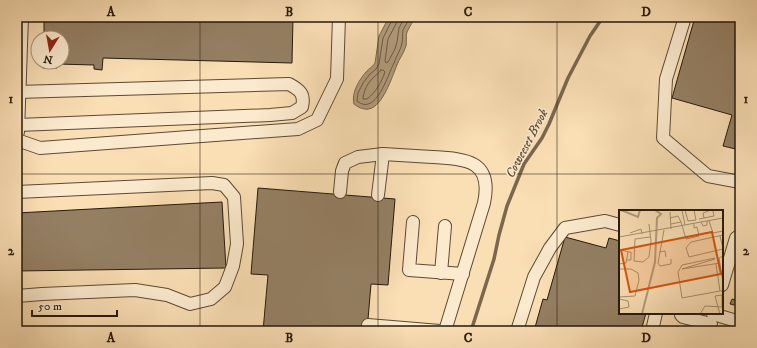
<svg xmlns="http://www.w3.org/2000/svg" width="757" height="348" viewBox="0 0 757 348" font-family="'IM FELL DW Pica',serif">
	<rect width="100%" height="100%" fill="#fadeb4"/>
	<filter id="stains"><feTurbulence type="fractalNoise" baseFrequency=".005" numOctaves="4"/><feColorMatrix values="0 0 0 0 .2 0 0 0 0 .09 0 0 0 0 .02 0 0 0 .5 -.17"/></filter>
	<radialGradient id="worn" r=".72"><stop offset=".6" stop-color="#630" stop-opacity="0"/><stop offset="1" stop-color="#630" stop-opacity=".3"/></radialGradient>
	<!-- water -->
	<path fill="#b29b7b" stroke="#7a674e" d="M389,17H416C413,21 410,26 408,30C405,35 407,41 406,46C404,53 399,59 397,65C392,77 383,106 369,109C363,110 358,107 354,104C351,93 359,80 366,72C369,68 373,67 375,63L379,36Z"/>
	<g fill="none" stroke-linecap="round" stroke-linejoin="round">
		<!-- shore -->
		<g stroke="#6c5a43" stroke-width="1">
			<path d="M392,17V20L383,38L379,64L376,69L370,74L363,83L358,93L357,101C376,117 388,74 394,63C396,56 401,50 402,43C403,39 402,35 403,30C405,26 408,21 411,17"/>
			<path d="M397,17V22L388,39L385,61L386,63L388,62L395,49L397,42L399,28L405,17"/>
			<path d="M381,70H383L385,72C381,83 376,92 367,99H363V98C364,90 368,82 374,77C376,75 379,73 381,70Z"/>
		</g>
		<!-- stream -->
		<path stroke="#7a674e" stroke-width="3.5" d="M471,331L494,259L499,235L507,206L524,164L542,138L549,124L568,78L590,36L603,17"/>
	</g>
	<!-- building -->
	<g fill="#947f63" stroke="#25190b">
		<path d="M44,17H293L292,63L103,58L102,70L94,69V65L57,64V68H43V62H62V38H44Z"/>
		<path d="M695,17H740V150L723,146L732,115L672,98Z"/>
		<path d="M258,188L395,199L388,285L371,284L367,331H263L268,275L251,274Z"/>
		<path d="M222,202L226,268L17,271V213Z"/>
		<path d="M565,237L606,248L609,238L620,241V313H646L641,331H534L543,299L547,300Z"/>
		<path d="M732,299L740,301V300V317L736,316L738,306L730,304Z"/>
	</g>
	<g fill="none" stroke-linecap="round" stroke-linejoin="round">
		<defs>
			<g id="minor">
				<path d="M685,17L666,79L663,138L708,176L740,182"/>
				<path d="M17,92L289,84C300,90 305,94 302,107L292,113L270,115L18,125"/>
				<path d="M18,132L22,17"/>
				<path d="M17,140L40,148L298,129L317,120L337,79L339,17"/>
				<path d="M17,192L212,183L224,185L234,197L237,244L233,266L225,287L211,299L190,304L167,295L135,290L42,294L17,296"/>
				<path d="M340,192L342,171L345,163L358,157L383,154"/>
				<path d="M378,195L383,154C399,155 415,156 432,157C466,159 493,160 484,203L445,331"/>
				<path d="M413,222L409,270L463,274"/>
				<path d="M441,273L445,226"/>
				<path d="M722,285L736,238L740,235"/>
				<path d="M681,313V315L683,317L711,324"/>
				<path d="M713,314L740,322"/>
				<path d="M368,325L440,331"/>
				<path d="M517,331L534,277L550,248L565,228L605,221L620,225"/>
				<path d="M652,331L656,313"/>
			</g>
		</defs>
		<!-- minor casing -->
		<use href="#minor" stroke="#5a4a35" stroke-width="14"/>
		<!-- minor -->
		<use href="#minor" stroke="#fceace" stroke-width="12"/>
	</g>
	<!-- grid -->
	<path fill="none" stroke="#25190b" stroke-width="1" stroke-opacity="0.55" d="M200,17V331M378,17V331M557,17V331M17,174H740"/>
	<g text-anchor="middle" stroke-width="3" stroke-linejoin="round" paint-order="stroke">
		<!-- water labels -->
		<g font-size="13" font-style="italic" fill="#5d4d38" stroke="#fceace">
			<text transform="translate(526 143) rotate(-62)" y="5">Coweeset Brook</text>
		</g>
	</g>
	<!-- overview -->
	<g transform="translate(619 210)">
		<rect width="104" height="104" fill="#fadeb4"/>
		<path fill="none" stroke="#b29b7b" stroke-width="2" d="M2,0L19,7L21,0M23,104L36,52L38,8L42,4L36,0"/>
		<path fill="none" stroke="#a58f70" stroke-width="1" d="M63,0L66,15M66,0L69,11L77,10L75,0M51,2L52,19M51,8L59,6L62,12L52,14M85,8L95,6L94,1M80,9L85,8L84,3L92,0M90,11L94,23L104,21M62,12L67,29L80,26L78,17L75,18V14M82,12L84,16L88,15V11M30,14L32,31L30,47L24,52L15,51L16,29L31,27M45,20L39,53L41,56L52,54V49M11,23L22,19L23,24M104,25L72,32L67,38L70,47L104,39M101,26L104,38M0,27L104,8M0,39L9,42L7,53L0,54M40,42L46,41L47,47M104,46L100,48L104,72M96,48L63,55L59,62L63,88L101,81M96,49L63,59L101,53M8,50H12V42H9M97,54L101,81H104M0,59H12L19,63L20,70L16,86L0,87M0,89L9,91L10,97L0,99M81,104L86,96L104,97M101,104L96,86L103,85V97"/>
		<path fill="#d4530c" fill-opacity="0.15" stroke="#d4530c" stroke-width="2" d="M93,22L102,64L11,82L2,40Z"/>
		<rect width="104" height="104" fill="none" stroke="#25190b" stroke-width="2"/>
	</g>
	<!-- margin -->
	<rect width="757" height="348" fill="none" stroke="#fadeb4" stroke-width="44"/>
	<!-- north arrow -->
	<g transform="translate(50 50) rotate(191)"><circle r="19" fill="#fceace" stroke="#a69680"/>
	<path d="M0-3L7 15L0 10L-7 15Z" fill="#8f2418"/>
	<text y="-6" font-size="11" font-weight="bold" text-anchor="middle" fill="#25190b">N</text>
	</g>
	<!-- scale -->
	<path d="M32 310v6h85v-6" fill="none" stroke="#25190b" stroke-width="2"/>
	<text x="38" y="310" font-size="12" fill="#25190b" stroke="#fceace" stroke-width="3" paint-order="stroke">50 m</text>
	<rect x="22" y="22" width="713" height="304" fill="none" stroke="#25190b" stroke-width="1.5"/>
	<g font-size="13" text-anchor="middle" font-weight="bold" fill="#25190b">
		<text x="111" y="16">A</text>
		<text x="289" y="16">B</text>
		<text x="468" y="16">C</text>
		<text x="646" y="16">D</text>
		<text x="11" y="103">1</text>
		<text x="746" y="103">1</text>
		<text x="11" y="255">2</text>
		<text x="746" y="255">2</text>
		<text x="111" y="342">A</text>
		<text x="289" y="342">B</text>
		<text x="468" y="342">C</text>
		<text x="646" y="342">D</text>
	</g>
	<rect width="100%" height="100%" filter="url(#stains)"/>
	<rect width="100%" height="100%" fill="url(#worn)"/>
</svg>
